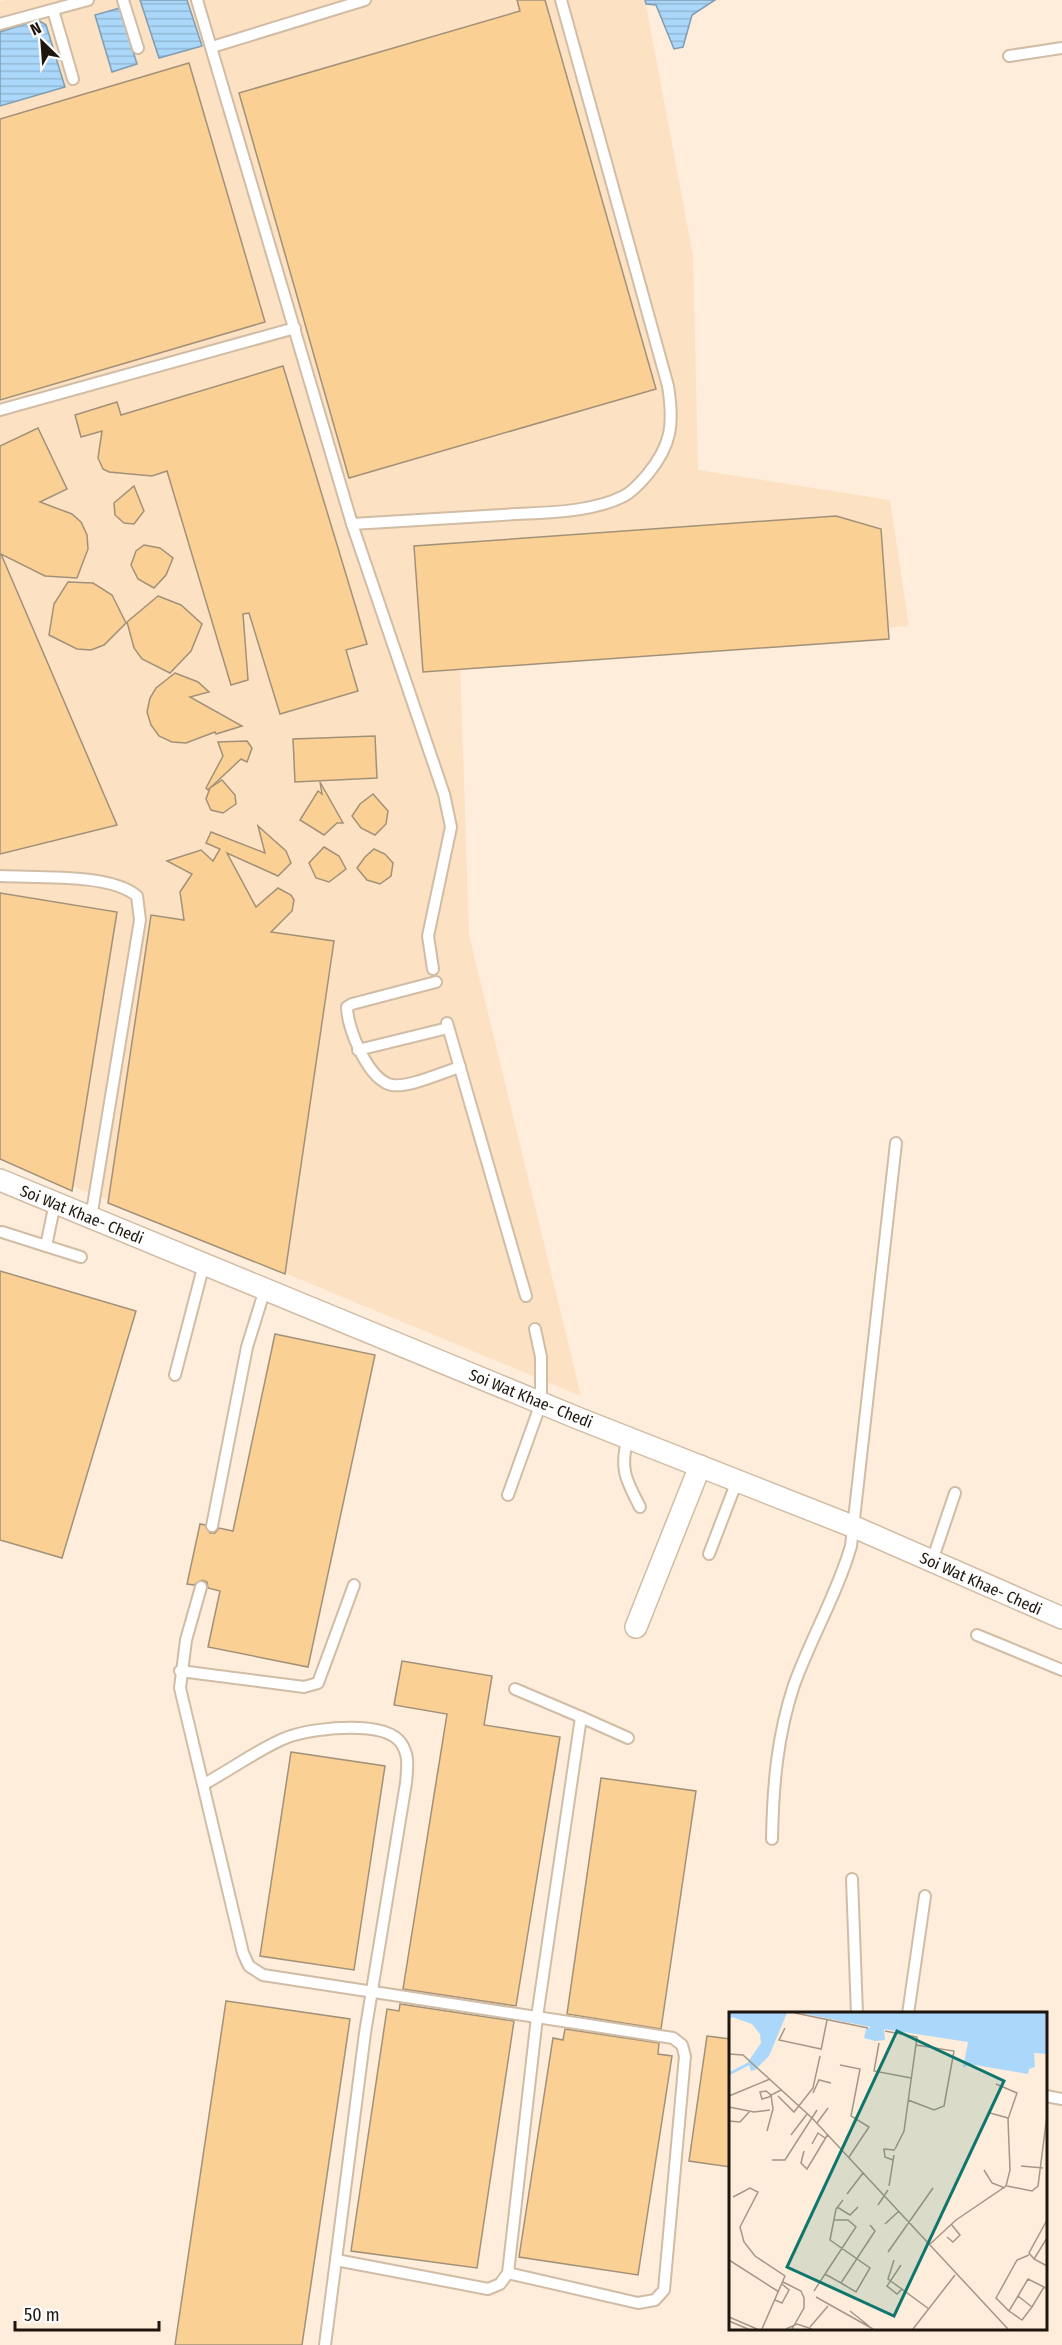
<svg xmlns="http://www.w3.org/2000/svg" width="1062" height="2345" viewBox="0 0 1062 2345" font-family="'Fira Sans Condensed',sans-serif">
	<defs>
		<pattern id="water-rules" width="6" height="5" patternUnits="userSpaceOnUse" patternTransform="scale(1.5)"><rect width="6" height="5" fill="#aad7fa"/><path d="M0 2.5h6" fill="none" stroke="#92b8d5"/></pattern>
	</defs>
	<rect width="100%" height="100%" fill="#feedda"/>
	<!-- built -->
	<path fill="#fce1c3" d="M6,0H645L693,256L698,470L890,500L909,626L460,661L469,935L581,1396L116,1203L0,1158V2Z"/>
	<!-- water -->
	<g fill="url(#water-rules)" stroke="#809db3" stroke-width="1.5">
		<path d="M140,0H187L202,46L159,58Z"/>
		<path d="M645,0H715L692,15L683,47L674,49L656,5L646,4Z"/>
		<path d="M120,8L137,64L112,72L95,15Z"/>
		<path d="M38,20L46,25L65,87L0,106V32Z"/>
	</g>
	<!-- building -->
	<g fill="#fbd094" stroke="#a29179" stroke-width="1.5">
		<path d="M517,0H545L656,389L349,478L239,93L520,11Z"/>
		<path d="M189,63L265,322L0,400V119Z"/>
		<path d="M283,366L367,644L346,650L358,691L280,714L249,613L243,614L248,680L231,685L167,471L152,476L109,472L103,469L98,458L102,431L81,437L75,415L117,402L121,415Z"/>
		<path d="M38,428L67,489L40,502L72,514L81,522L87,535L88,549L77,578L45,576L1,554L117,825L0,854V446Z"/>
		<path d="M134,486L144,511L134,524L124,523L115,515L114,503Z"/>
		<path d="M836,516L881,529L889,639L423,672L414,546Z"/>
		<path d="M144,545L160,548L173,558L166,575L154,588L138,579L131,565L136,551Z"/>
		<path d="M68,582L93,583L112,595L126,623L104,645L91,650L77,649L49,635L54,604Z"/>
		<path d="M158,596L181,605L202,624L191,651L170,673L142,659L134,648L127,622Z"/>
		<path d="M175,673L198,682L209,692L190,697L242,726L216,734L215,732L186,743L172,742L159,736L151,725L147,712L150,698L156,688Z"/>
		<path d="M375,736L377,778L295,782L293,739Z"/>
		<path d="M247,741L252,748L247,762L241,759L208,790L206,788L223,756L218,742Z"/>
		<path d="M222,780L235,795L236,804L223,813L211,810L206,799L210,788Z"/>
		<path d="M320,782L343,823H337L324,835L300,820L318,791L322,794Z"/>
		<path d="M373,794L388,811L386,824L375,835L361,828L352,816L360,804Z"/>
		<path d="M258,826L286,851L291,863L278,876L227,853L256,907L278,888L291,895L294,900L292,911L271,932L334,941L285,1274L108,1203L151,915L184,920L180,892L192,874L167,861L201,850L213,861L220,849L206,843L211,832L265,853Z"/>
		<path d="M324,847L339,856L346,869L329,882L316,878L309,863Z"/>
		<path d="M374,849L385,854L393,863L391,876L380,884L367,880L357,868L365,857Z"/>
		<path d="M0,893L117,912L72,1191L0,1159Z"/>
		<path d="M0,1271L136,1311L62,1558L0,1540Z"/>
		<path d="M275,1334L375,1355L308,1667L208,1647L220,1591L208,1588L207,1582L202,1580L194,1585L187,1584L200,1524L205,1525L210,1533H215L219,1528L233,1531Z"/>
		<path d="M402,1661L492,1676L484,1725L560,1737L516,2006L403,1989L447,1714L394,1705Z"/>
		<path d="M291,1752L385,1766L354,1970L260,1956Z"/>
		<path d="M601,1778L696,1791L661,2029L567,2014Z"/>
		<path d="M226,2001L350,2019L302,2345H175Z"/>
		<path d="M400,2004L514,2021L477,2268L351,2251L387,2009L399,2011Z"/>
		<path d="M565,2029L659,2043L658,2054L672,2056L638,2275L519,2257L553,2038L563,2040Z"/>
		<path d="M707,2036L730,2039V2167L689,2161Z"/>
	</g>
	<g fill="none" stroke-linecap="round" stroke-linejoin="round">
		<defs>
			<g id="lane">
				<path d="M123,0L138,48"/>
				<path d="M197,0L352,524L444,794L451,827L428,936L433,969"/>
				<path d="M53,10L73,79"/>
				<path d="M0,24L88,0"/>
				<path d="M212,47L365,0"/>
				<path d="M1009,56L1062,48"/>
				<path d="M0,410L295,328"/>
				<path d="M352,524C402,521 452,518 502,515C542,512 588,514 624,496C632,492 641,482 647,475C672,445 674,424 668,386L561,0"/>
				<path d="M0,876C37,878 110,873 137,896L140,920L91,1218"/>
				<path d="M436,982L352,1004L347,1007C347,1029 369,1081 392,1085C409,1088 443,1072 460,1067"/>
				<path d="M447,1023L526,1296"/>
				<path d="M358,1050L448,1028"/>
				<path d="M2,1232L46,1246L55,1203"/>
				<path d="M46,1246L81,1257"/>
				<path d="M175,1375L204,1264"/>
				<path d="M628,1438C619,1468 626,1480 640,1507"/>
				<path d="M508,1495L541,1403V1357L535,1329"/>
				<path d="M212,1526L247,1347L265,1289"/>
				<path d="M709,1554L737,1481"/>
				<path d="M932,1561L955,1493"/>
				<path d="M201,1587L186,1640L180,1688L243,1953L249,1966L263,1975L673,2038L682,2045L685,2056L664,2290L655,2300L638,2303L508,2273"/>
				<path d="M977,1635L1062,1670"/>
				<path d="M180,1671L304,1687L318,1683L354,1585"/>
				<path d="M581,1717L628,1738"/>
				<path d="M204,1784C227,1772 271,1741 294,1735C318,1728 385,1720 401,1743C410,1756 407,1769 406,1783L365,2033L336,2260"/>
				<path d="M772,1839C773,1786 777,1736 794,1685C811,1638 837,1594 851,1546L896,1143"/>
				<path d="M852,1879L857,2014"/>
				<path d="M908,2014L925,1896"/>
				<path d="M1046,2096L1062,2099"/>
				<path d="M325,2345L336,2260L488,2289L500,2284L508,2273L537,2017L581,1717L515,1689"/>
			</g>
			<g id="street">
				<path d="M0,1180L580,1419L852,1526L1062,1618"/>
				<path d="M636,1627L700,1466"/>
			</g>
		</defs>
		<!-- lane casing -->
		<use href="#lane" stroke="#d1bca5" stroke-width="14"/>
		<!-- street casing -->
		<use href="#street" stroke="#d1bca5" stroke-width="24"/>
		<!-- lane -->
		<use href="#lane" stroke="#fff" stroke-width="10"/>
		<!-- street -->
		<use href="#street" stroke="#fff" stroke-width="21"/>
	</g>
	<g text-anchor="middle" stroke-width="6" stroke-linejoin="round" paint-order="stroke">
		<!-- street labels -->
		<g font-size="16" fill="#1e160e" stroke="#fdfdfd">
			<text transform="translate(82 1214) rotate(22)" y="6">Soi Wat Khae- Chedi</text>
			<text transform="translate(531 1398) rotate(22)" y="6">Soi Wat Khae- Chedi</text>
			<text transform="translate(981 1583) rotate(24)" y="6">Soi Wat Khae- Chedi</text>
		</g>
	</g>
	<!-- overview -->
	<g transform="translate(729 2012)">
		<rect width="318" height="318" fill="#feedda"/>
		<path d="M0,1H58L40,44L26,58L22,59L19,50L32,31L31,22L23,12L3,5L0,8ZM71,1H318V42L305,41L306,55L300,57L299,62L240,52L234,56L239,30L155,17L156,28L146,29L135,26L137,17L142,15Z" fill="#aad7fa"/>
		<path fill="none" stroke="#aad7fa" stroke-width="3" d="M0,62L23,50"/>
		<path fill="none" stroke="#a49788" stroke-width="1.5" d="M66,1L139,16M56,16L50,28L92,37M156,19L188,25L175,119L166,137M150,31L145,59L182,66M92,38L98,8M0,42L14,43L83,106L279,317M111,53L131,57L122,104L140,115L120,145M84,81L90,68L102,71M0,84L41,67M49,84L65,100L84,76L91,44M179,88L205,98L215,94L225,39L187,33M0,95L25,100L41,98M261,101L279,106M0,109L11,110L21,99M88,111L99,96M38,119L44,97L42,83L37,79L31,80L33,87L40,85L42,83L52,78M62,123L78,102M83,132L89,121L96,126M75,139L72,151L78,157L99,122M43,148H56L88,98M164,148L156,145L155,137L166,138M292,154L314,156M255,158L263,171L276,176M160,174L165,143M278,174L303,179L309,174L318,103M118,182L134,161M4,185L21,176L29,180L11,215L15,230L26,244L56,264L33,317M149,193L159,178M108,195L121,203L129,195M156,212L170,199M218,225L224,230L231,223L222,212M318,226L305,247L318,254M200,233L227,208L277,174L281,158L279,107L288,81L267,72M159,240L204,176M300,243L288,248L267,286L280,299L289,284L303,295L315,275L318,277M305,247L300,241L318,208M0,248L50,280M165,248L159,267L200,297M172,253L158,274L168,282L173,277M96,262L127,215L119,208H105M54,270L72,279L75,286V296L63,317M112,271L127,280L141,256L101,228L107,197L114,188M85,279L96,262L112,271L146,219L141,213M289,284L299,267L315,275M87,285L144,317M46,288L53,291L60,278L53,272M121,299L140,314M280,299L293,308L303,295M0,305L28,317M0,309L19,317M81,315L99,294M57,317L68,312L83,317M184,317L226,263"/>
		<path fill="#0f766e" fill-opacity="0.15" stroke="#0f766e" stroke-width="3" d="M168,19L275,69L165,304L58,255Z"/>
		<rect width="318" height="318" fill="none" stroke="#1e160e" stroke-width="3"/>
	</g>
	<!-- north arrow -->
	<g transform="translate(42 42) rotate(335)" stroke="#fdfdfd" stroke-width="4.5" paint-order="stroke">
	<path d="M0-4.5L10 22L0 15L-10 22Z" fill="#1e160e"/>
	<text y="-9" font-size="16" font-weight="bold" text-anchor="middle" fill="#1e160e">N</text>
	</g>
	<!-- scale -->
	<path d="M15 2321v9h144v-9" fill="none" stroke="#1e160e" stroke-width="3"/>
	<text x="24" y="2321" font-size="18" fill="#1e160e" stroke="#fdfdfd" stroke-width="4.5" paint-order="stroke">50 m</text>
</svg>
